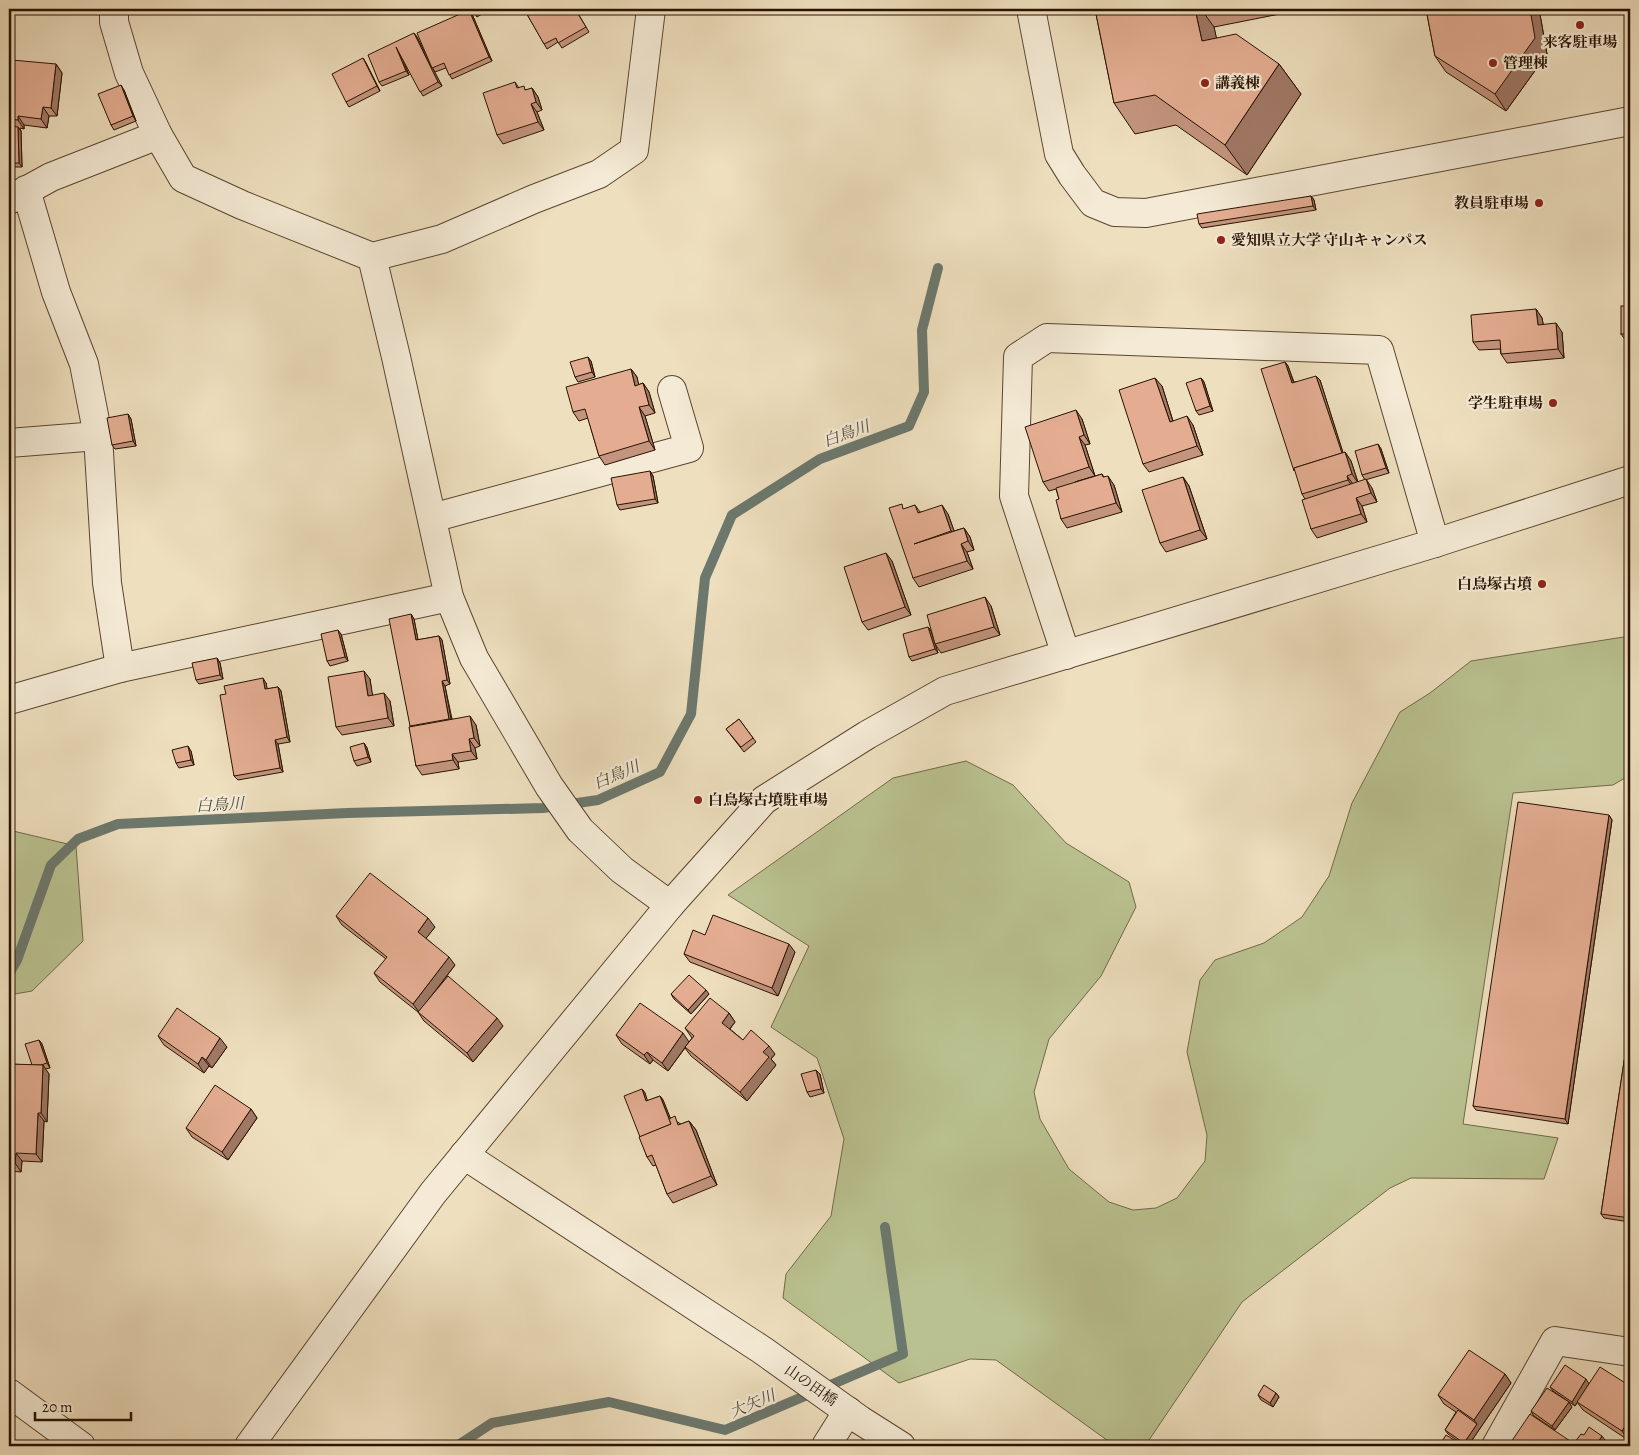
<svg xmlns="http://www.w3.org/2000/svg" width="1639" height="1455" viewBox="0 0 1639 1455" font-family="Alegreya,'Noto Serif JP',serif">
	<rect width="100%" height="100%" fill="#eedfbe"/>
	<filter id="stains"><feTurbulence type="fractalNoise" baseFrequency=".004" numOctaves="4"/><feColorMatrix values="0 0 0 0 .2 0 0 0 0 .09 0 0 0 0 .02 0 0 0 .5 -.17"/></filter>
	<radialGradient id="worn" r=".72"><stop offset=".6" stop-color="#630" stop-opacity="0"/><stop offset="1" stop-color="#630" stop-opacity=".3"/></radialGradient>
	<!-- green -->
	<g fill="#bac190" stroke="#716a48">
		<path d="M1630,636V775L1613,785L1513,793L1463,1124L1558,1138L1544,1179L1411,1178L1390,1188L1242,1302L1145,1446H1115L996,1360L970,1359L899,1383L783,1298L786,1274L831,1216L844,1139L817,1058L771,1027L809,946L728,895L893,778L966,761L1013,785L1066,843L1129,882L1136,907L1101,976L1049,1039L1034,1092L1040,1119L1069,1169L1109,1202L1133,1210L1156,1208L1177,1198L1205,1161L1207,1135L1187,1052L1200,980L1215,960L1264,943L1302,917L1329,876L1352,803L1400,712L1430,693L1471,661Z"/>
		<path d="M9,830L76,846L83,941L32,991L9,995Z"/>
	</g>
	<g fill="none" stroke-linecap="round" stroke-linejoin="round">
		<!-- stream -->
		<g stroke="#6c786d" stroke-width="10">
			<path d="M9,974L17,960L51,865L78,839L118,824L347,813L543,808L598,800L660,772L691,714L705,578L732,515L820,459L909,426L924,392L922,330L938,268"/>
			<path d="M457,1446L492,1423L609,1402L725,1430L903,1354L885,1227"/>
		</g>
		<defs>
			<g id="minor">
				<path d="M114,9V22L129,73L158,135L183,178L242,205L372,257L442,239L534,199L599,174L634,150L651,9"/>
				<path d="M1031,9L1059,154L1072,175L1093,203L1115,212L1146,213L1630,121"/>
				<path d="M26,190L56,292L84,364L98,436L107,583L120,668"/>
				<path d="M9,200L51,177L158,135"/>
				<path d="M372,257L396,357L449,597L474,658L549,786L580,830L622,870L670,905"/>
				<path d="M9,443L98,436"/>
				<path d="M432,518L689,448L672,390"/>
				<path d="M1066,655L1014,496L1018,357L1047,338L1379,350L1435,543"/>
				<path d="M9,700L120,668L449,597"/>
				<path d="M9,1393L81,1446"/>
				<path d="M826,1446L848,1411"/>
				<path d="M1496,1446L1555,1341L1630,1352"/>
			</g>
			<g id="tertiary">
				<path d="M464,1155L762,1350L860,1420L901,1446"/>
				<path d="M249,1446L433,1193L670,905L764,800L867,735L945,691L1435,543L1630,480"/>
			</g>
		</defs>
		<!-- minor casing -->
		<use href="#minor" stroke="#5a4530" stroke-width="30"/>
		<!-- tertiary casing -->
		<use href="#tertiary" stroke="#5a4530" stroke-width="30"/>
		<!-- minor -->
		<use href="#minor" stroke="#f4ead5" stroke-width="28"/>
		<!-- tertiary -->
		<use href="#tertiary" stroke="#f4ead5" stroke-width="28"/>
	</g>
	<!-- wall -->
	<g fill="#c4957e" stroke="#281200">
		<path d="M471,9H490L477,17Z"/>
		<path d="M524,9H579L576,10L589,32L562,48L558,42L547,49Z"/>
		<path d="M1095,9H1305L1214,27L1216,38L1279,64L1301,94L1247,175L1176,125L1135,134L1114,103Z"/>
		<path d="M1426,9H1539L1547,54L1506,111L1446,72L1435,56Z"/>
		<path d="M469,10L472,14L492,61L452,79L446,68L435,72L432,68L442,86L423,96L402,58L409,75L382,86L379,82L414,33L417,37L432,68Z"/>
		<path d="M363,58L366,63L380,91L349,107L346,102Z"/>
		<path d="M56,64L62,73L57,116H49L47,128L24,125V129L20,128L21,131L22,167H9V84Z"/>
		<path d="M515,82L519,88L527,90L532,88L538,97L542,110L537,112L544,130L503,144L497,135Z"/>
		<path d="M124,90L136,121L114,130L111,125Z"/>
		<path d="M1311,196L1314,200L1316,210L1202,228L1199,224Z"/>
		<path d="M1630,306V338H1624L1621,334Z"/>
		<path d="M1536,309L1542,318L1543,324L1562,332L1564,358L1507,363L1501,354L1500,349L1479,350L1473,342Z"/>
		<path d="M591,361L595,377L578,382L575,377Z"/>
		<path d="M1285,362L1288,366L1294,382L1320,380L1343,453L1345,452L1351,461L1358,482L1372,488L1377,502L1362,506L1367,522L1317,538L1311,529L1305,499L1302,494Z"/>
		<path d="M631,369L637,377L638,385L643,383L649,392L655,413L645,416L655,450L605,465L599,456L588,418L579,421L573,412Z"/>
		<path d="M1201,378L1204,382L1213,411L1199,415L1196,411Z"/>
		<path d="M1162,386L1173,421L1193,425L1203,455L1149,472L1143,464Z"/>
		<path d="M128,414L131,419L136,446L115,449L112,445Z"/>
		<path d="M1082,419L1090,444L1085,445L1095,476L1075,482L1102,474L1104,477L1114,485L1122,512L1067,528L1061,519L1059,499L1056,489L1049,491L1043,482Z"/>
		<path d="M1378,444L1381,449L1389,473L1365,480L1362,475Z"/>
		<path d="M650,471L653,476L658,503L620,510L617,505Z"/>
		<path d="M1183,477L1189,486L1207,539L1166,552L1160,543Z"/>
		<path d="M915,505L920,512L948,514L954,531L964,528L970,537L974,550L967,552L973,569L919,587L913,578L905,509Z"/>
		<path d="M892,561L911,615L868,630L862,622Z"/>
		<path d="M991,606L1000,635L941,653L935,644Z"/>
		<path d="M411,614L414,619L418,640L439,636L442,640L450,684L445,686L452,719L476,725L480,746L475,748L477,759L458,762L459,769L422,775L416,766L410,726Z"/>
		<path d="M928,627L931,631L938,653L912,661L909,657Z"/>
		<path d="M341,634L348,661L330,666L327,661Z"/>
		<path d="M217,658L220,663L223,679L199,684L196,680Z"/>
		<path d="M370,679L372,695L390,701L394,726L342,735L336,727Z"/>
		<path d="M266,683L267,689L278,687L281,691L290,742L278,744L283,772L238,780L234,776Z"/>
		<path d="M739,719L756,742L744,752L726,729Z"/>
		<path d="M364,743L367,748L371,762L357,766L354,761Z"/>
		<path d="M191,751L194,765L179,768L176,763Z"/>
		<path d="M1609,815L1612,820L1568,1124L1476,1110L1473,1106Z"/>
		<path d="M336,916L435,927L426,938L455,965L437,989L503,1026L473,1062L424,1021L418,1012L380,982L374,973L386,959L342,925Z"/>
		<path d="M705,935L795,952L778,996L690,962L684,954Z"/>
		<path d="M671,994H709L691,1014L674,999Z"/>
		<path d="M729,1013L735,1022L730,1029L743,1040L775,1054L771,1059L776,1065L747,1101L691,1056L685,1048L668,1071L653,1060L650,1064L622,1044L616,1035L689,1042L692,1038L685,1028Z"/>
		<path d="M1630,1022V1222L1604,1218L1601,1214Z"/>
		<path d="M158,1036L227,1047L212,1068L209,1066L204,1073L164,1045Z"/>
		<path d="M39,1040L42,1044L50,1068L45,1069L49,1074L47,1122L44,1121L42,1162L22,1161L21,1172L9,1171V1064L32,1065Z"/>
		<path d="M816,1070L820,1074L824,1093L810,1097L807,1092Z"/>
		<path d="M642,1089L645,1093L647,1101L660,1096L663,1100L670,1118L681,1124L689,1121L696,1130L717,1185L673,1203L667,1194L656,1165L653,1166L647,1157L640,1137Z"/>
		<path d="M251,1109L257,1118L228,1160L192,1137L186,1128Z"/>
		<path d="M1505,1374L1511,1383L1468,1446H1465L1448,1434L1445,1430L1456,1412L1444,1404L1438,1395Z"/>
		<path d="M1589,1384L1630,1386V1440L1629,1438L1628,1440L1583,1410L1577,1402L1588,1386L1575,1406L1553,1391L1550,1387Z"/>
		<path d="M1276,1393L1279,1397L1273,1407L1261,1400L1258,1395Z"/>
		<path d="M1572,1407L1555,1430L1534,1416L1531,1411Z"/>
	</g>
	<!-- shaded-wall -->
	<g fill="#a07966" stroke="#281200">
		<path d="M1195,9H1201L1214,27L1224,71L1202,41Z"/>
		<path d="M1530,9H1539L1547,54L1506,111L1495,94Z"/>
		<path d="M469,10L472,14L492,61L489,57Z"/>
		<path d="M414,33L417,37L442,86L438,82Z"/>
		<path d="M396,47L399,51L409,75L406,71Z"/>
		<path d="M363,58L366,63L380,91L377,86Z"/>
		<path d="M56,64L62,73L57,116L51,108Z"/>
		<path d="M1279,64L1301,94L1247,175L1225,145Z"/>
		<path d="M121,85L124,90L136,121L133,116Z"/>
		<path d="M532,88L538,97L542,110L536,102Z"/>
		<path d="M531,104L537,112L544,130L538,122Z"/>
		<path d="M43,107L49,116L47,128L41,119Z"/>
		<path d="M18,116L24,125V129L18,120Z"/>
		<path d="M18,127L21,131L22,167L19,163Z"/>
		<path d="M1311,196L1314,200L1316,210L1313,206Z"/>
		<path d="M1536,309L1542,318L1545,333L1538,325Z"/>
		<path d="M1556,323L1562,332L1564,358L1558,349Z"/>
		<path d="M588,357L591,361L595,377L592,372Z"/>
		<path d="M1285,362L1288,366L1295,387L1292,383Z"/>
		<path d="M631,369L637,377L641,394L635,386Z"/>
		<path d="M1316,376L1320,380L1345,459L1342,455Z"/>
		<path d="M1155,378L1162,386L1176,431L1170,422Z"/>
		<path d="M1201,378L1204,382L1213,411L1210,406Z"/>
		<path d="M643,383L649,392L655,413L649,405Z"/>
		<path d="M639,407L645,416L655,450L649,441Z"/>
		<path d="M1076,410L1082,419L1090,444L1084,435Z"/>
		<path d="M128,414L131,419L136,446L133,441Z"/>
		<path d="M1187,416L1193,425L1203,455L1197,446Z"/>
		<path d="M1079,437L1085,445L1095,476L1089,467Z"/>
		<path d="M1378,444L1381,449L1389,473L1386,468Z"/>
		<path d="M1345,452L1351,461L1358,483L1352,474Z"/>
		<path d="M650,471L653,476L658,503L655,499Z"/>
		<path d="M1108,476L1114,485L1122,512L1116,503Z"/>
		<path d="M1347,476L1353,484L1354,489L1348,480Z"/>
		<path d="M1183,477L1189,486L1207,539L1200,530Z"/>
		<path d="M1366,479L1372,488L1377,502L1371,493Z"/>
		<path d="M1356,498L1362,506L1367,522L1361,514Z"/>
		<path d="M942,505L948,514L957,539L951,531Z"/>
		<path d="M964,528L970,537L974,550L968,541Z"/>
		<path d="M961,544L967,552L973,569L967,561Z"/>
		<path d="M886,553L892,561L911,615L905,607Z"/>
		<path d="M985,597L991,606L1000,635L994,627Z"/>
		<path d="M411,614L414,619L419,645L416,640Z"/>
		<path d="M928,627L931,631L938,653L935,649Z"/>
		<path d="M338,630L341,634L348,661L345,657Z"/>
		<path d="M439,636L442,640L450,684L447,680Z"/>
		<path d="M217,658L220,663L223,679L220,675Z"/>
		<path d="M364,671L370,679L374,704L368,696Z"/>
		<path d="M263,678L266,683L268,693L265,689Z"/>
		<path d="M442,681L445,686L452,724L449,719Z"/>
		<path d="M278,687L281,691L290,742L287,737Z"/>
		<path d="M384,693L390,701L394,726L388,718Z"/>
		<path d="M470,716L476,725L480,746L474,738Z"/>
		<path d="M469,739L475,748L477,759L471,751Z"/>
		<path d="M275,740L278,744L283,772L280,768Z"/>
		<path d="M364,743L367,748L371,762L368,757Z"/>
		<path d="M188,746L191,751L194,765L191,760Z"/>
		<path d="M452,754L458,762L459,769L453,760Z"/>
		<path d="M1609,815L1612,820L1568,1124L1565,1119Z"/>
		<path d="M428,918L435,927L424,941L418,932Z"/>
		<path d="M789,944L795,952L778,996L772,988Z"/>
		<path d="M449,957L455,965L419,1012L413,1004Z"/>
		<path d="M706,990L709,994L691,1014L688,1010Z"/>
		<path d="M729,1013L735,1022L728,1031L722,1023Z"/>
		<path d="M497,1018L503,1026L473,1062L467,1053Z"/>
		<path d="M683,1033L689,1042L668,1071L662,1063Z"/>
		<path d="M220,1038L227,1047L212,1068L206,1060Z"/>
		<path d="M39,1040L42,1044L50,1068L47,1063Z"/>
		<path d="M769,1046L775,1054L771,1059L776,1065L747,1101L740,1092L763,1052Z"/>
		<path d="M647,1052L653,1060L650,1064L644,1055Z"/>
		<path d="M202,1057L209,1066L204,1073L198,1064Z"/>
		<path d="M43,1065L49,1074L47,1122L41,1113Z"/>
		<path d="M816,1070L820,1074L824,1093L821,1089Z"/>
		<path d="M642,1089L645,1093L649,1105L646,1101Z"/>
		<path d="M660,1096L663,1100L676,1132L673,1128Z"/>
		<path d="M251,1109L257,1118L228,1160L222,1152Z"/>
		<path d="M38,1113L44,1121L42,1162L36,1154Z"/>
		<path d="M689,1121L696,1130L717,1185L711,1176Z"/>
		<path d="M16,1153L22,1161L21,1172L15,1163Z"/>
		<path d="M1505,1374L1511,1383L1468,1446H1466L1464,1443L1477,1424L1474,1420Z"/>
		<path d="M1586,1379L1589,1384L1575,1406L1572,1402Z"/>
		<path d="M1276,1393L1279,1397L1273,1407L1270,1403Z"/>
		<path d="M1569,1402L1572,1407L1555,1430L1552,1426Z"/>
		<path d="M1630,1418V1436L1627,1435L1629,1438L1628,1440L1622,1431Z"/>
		<path d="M1602,1436L1608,1444L1607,1446H1601L1598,1442Z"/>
		<path d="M1570,1441L1574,1446H1567Z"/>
	</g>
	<!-- building -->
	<g fill="#e4ad92" stroke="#281200">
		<path d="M471,9H480L474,13Z"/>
		<path d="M524,9H575L586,27L558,43L556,38L544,44Z"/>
		<path d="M1095,9H1195L1202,41L1236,34L1279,64L1225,145L1155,95L1114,103Z"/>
		<path d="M1426,9H1530L1535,38L1495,94L1435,56Z"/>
		<path d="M469,10L489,57L449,75L444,63L432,68L417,33Z"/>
		<path d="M414,33L438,82L420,92L396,47L406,71L379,82L368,55Z"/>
		<path d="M363,58L377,86L346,102L332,74Z"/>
		<path d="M12,60L56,64L51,108L43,107L41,119L18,116V120L9,119V84H10Z"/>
		<path d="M515,82L517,88L524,86L525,90L532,88L536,102L531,104L538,122L497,135L483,93Z"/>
		<path d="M121,85L133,116L111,125L98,94Z"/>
		<path d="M9,126L18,127L19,163H9Z"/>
		<path d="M1311,196L1313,206L1199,224L1197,214Z"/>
		<rect x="1621" y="306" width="9" height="28"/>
		<path d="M1536,309L1538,325L1556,323L1558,349L1501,354L1500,340L1473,342L1471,315Z"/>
		<path d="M588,357L592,372L575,377L570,362Z"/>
		<path d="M1285,362L1292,383L1316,376L1342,453L1294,468V471L1261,369Z"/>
		<path d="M631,369L635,386L643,383L649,405L639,407L649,441L599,456L585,409L573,412L566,387Z"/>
		<path d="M1155,378L1170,422L1187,416L1197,446L1143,464L1119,390Z"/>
		<path d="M1201,378L1210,406L1196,411L1186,383Z"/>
		<path d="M1076,410L1084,435L1079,437L1089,467L1043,482L1025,427Z"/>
		<path d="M128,414L133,441L112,445L107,418Z"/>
		<path d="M1378,444L1386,468L1362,475L1355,451Z"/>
		<path d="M1345,452L1352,474L1347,476L1348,480L1302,494L1294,468Z"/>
		<path d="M650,471L655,499L617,505L611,478Z"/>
		<path d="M1102,474L1103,477L1108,476L1116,503L1061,519L1056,500L1059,499L1056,488Z"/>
		<path d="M1183,477L1200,530L1160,543L1142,490Z"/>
		<path d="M1366,479L1371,493L1356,498L1361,514L1311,529L1302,500Z"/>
		<path d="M902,504L903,509L915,505L918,513L942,505L951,531L914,544L964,528L968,541L961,544L967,561L913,578L889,508Z"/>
		<path d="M886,553L905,607L862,622L844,567Z"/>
		<path d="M985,597L994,627L935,644L927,615Z"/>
		<path d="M411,614L416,640L439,636L447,680L442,681L449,719L410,726L389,619Z"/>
		<path d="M928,627L935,649L909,657L903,634Z"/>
		<path d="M338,630L345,657L327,661L321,634Z"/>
		<path d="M217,658L220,675L196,680L192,663Z"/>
		<path d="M364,671L368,696L384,693L388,718L336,727L328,677Z"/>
		<path d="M263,678L265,689L278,687L287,737L275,740L280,768L234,776L220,695L226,694L224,686Z"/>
		<path d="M470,716L474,738L469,739L471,751L452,754L453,760L416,766L409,727Z"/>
		<path d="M739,719L753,738L741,747L726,729Z"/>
		<path d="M364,743L368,757L354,761L350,747Z"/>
		<path d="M188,746L191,760L176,763L172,750Z"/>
		<path d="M1518,802L1609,815L1565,1119L1473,1106Z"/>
		<path d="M370,873L428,918L418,932L449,957L413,1004L374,973L387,957L336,916Z"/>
		<path d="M713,915L789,944L772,988L684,954L693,930L705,935Z"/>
		<path d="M689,975L706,990L688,1010L671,994Z"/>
		<path d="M448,976L497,1018L467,1053L418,1012Z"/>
		<path d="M710,998L729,1013L722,1023L743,1040L751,1030L769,1046L763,1052L769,1057L740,1092L685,1047L694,1036L685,1028Z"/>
		<path d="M640,1003L683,1033L662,1063L647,1052L644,1055L616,1035Z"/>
		<path d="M177,1008L220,1038L206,1060L202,1057L198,1064L158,1036Z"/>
		<path d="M1630,1022V1218L1601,1214Z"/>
		<path d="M39,1040L47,1063L41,1065H32L25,1044Z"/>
		<path d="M9,1064L43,1065L41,1113H38L36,1154L16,1153L15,1163H9Z"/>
		<path d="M816,1070L821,1089L807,1092L801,1074Z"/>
		<path d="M215,1085L251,1109L222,1152L186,1128Z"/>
		<path d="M642,1089L646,1101L660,1096L671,1124L640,1137L624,1096Z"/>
		<path d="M675,1116L678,1125L689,1121L711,1176L667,1194L652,1155L647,1157L639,1137L671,1124L669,1119Z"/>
		<path d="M1469,1350L1505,1374L1474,1420L1438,1395Z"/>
		<path d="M1565,1365L1586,1379L1572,1402L1550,1387Z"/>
		<path d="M1600,1367L1630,1386V1418L1622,1431L1577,1402Z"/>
		<path d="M1264,1385L1276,1393L1270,1403L1258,1395Z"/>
		<path d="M1547,1388L1569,1402L1552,1426L1531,1411Z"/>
		<path d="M1458,1410L1477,1424L1464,1443L1445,1430Z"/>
		<path d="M1530,1414L1570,1441L1567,1446H1511L1509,1445Z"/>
		<path d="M1589,1427L1602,1436L1598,1442L1605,1446H1572L1581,1434L1584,1435Z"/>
		<path d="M1630,1430V1437L1627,1435Z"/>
		<path d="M1446,1435L1464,1446H1439Z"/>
	</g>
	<!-- markers -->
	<g fill="#8f2418" stroke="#f4ead5" stroke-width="2">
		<circle cx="1580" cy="25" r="5"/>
		<circle cx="1493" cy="63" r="5"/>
		<circle cx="1205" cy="83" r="5"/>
		<circle cx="1539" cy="203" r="5"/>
		<circle cx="1221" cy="240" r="5"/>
		<circle cx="1553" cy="403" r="5"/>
		<circle cx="1542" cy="584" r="5"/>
		<circle cx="698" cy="800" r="5"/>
	</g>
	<g text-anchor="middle" stroke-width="4.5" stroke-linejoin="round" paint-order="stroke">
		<!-- poi labels -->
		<g font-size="15" font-weight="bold" fill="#281200" stroke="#f4ead5" text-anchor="start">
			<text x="1580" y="47" text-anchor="middle">来客駐車場</text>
			<text x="1503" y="68">管理棟</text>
			<text x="1215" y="88">講義棟</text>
			<text x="1529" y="208" text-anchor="end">教員駐車場</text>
			<text x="1231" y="245">愛知県立大学 守山キャンパス</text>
			<text x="1543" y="408" text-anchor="end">学生駐車場</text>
			<text x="1532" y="589" text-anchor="end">白鳥塚古墳</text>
			<text x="708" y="805">白鳥塚古墳駐車場</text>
		</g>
		<!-- street labels -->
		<g font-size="15" fill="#281200" stroke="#f4ead5">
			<text transform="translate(811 1385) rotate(35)" y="5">山の田橋</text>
		</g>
		<!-- water labels -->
		<g font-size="16" font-style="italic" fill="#504e3f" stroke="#f4ead5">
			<text transform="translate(846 433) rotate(-20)" y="6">白鳥川</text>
			<text transform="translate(616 774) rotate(-23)" y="6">白鳥川</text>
			<text transform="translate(220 804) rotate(-3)" y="6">白鳥川</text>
			<text transform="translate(752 1403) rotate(-23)" y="6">大矢川</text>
		</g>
	</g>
	<!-- margin -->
	<rect width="1639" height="1455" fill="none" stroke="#eedfbe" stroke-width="30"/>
	<rect x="10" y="10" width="1619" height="1435" fill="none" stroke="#281200" stroke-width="2.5"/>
	<rect x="15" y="15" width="1609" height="1425" fill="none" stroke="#281200"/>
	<!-- scale -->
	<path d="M35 1412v8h96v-8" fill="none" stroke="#281200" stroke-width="2.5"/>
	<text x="42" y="1412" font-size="15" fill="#281200" stroke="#f4ead5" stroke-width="4" paint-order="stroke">20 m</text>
	<rect width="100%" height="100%" filter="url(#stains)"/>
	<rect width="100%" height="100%" fill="url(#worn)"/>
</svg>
